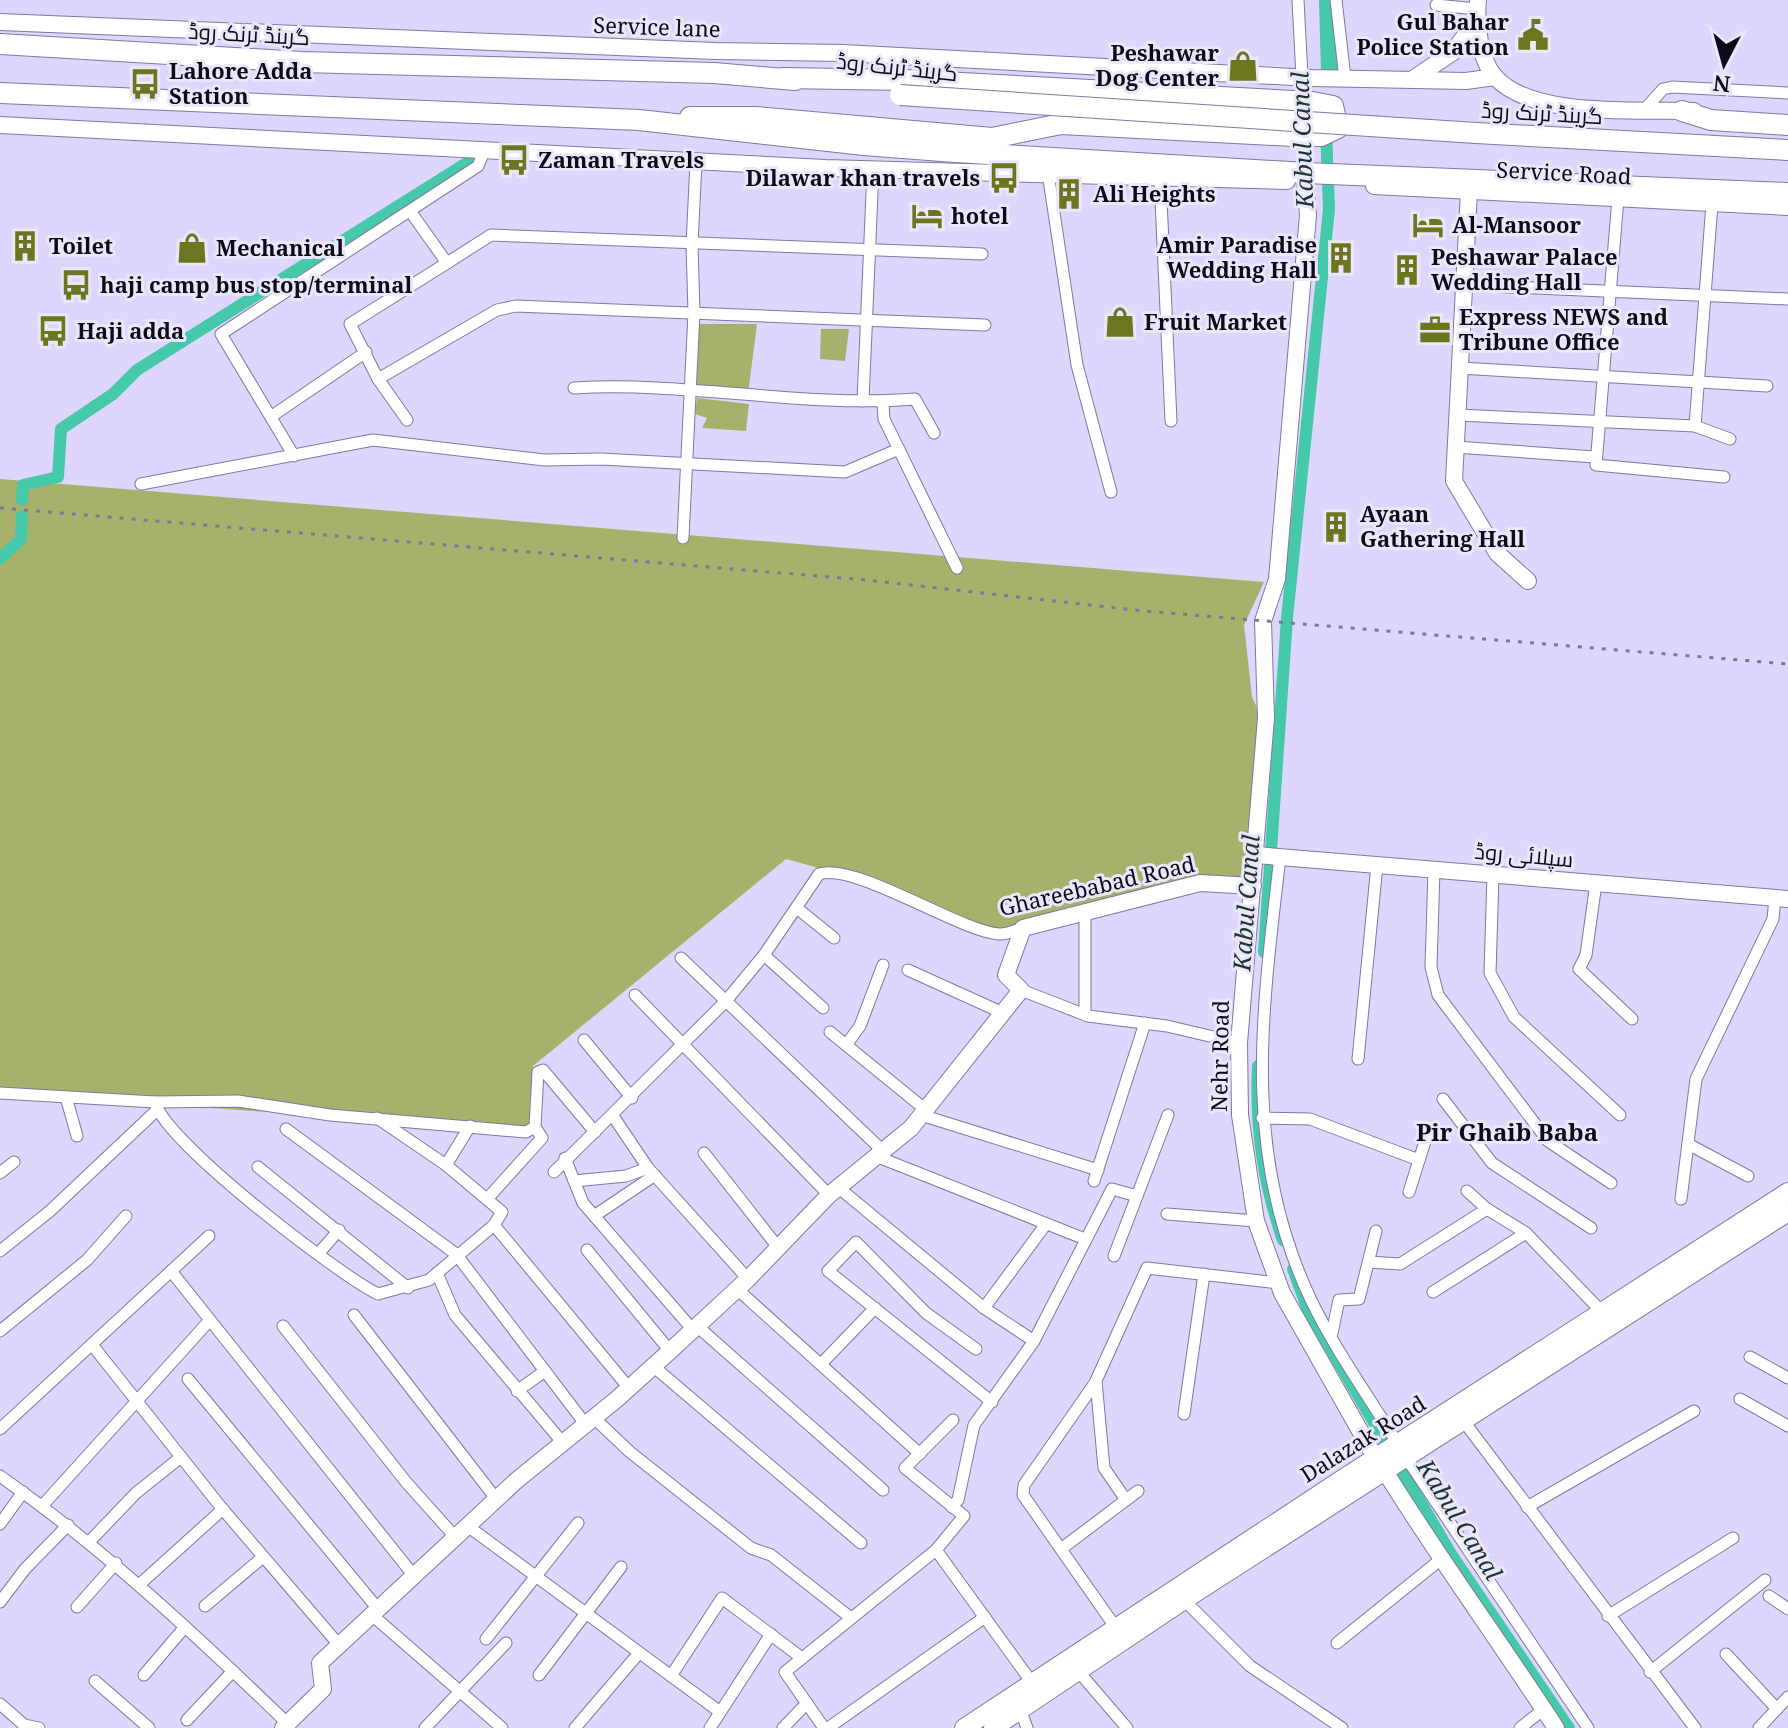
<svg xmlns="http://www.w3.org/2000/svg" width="1788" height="1728" viewBox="0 0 1788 1728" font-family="'Noto Serif',Cairo,serif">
	<rect width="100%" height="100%" fill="#ded6fc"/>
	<!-- green -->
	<g fill="#a8b16c">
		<path d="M693,324H757L748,394L695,390Z"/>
		<path d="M821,329H849L845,361L820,359Z"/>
		<path d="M697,398L749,404L746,431L702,428L707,418L695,414Z"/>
		<path d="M0,479L1264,582L1244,625L1252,697L1258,710L1253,886L1200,883L1000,934L833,872L786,859L533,1066V1131L0,1093Z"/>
	</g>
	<!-- water -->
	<path fill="#46c8aa" d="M1319,0H1331L1338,75L1321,73Z"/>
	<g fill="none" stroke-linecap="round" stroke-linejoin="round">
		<!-- canal -->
		<g stroke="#46c8aa" stroke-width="12">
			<path d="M22,500L23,485L58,477L61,429L113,394L137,370L473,159"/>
			<path d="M0,559L21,539L22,516"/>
			<path d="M1264,952L1287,618L1329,209L1326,129"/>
			<path d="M1258,1066C1255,1126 1263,1183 1283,1240"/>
			<path d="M1293,1269L1308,1310L1451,1554L1569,1728"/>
		</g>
		<defs>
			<g id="street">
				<path d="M1298,0L1302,77"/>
				<path d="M1336,0L1345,78"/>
				<path d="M1436,5L1477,9"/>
				<path d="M1645,109L1663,89L1672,87L1788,93"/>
				<path d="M1048,173L1077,365L1111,492"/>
				<path d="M1160,177L1171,421"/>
				<path d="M1618,198L1596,465L1724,477"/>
				<path d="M410,211L447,263L491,235L982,254"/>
				<path d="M1464,285L1788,299"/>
				<path d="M1460,368L1767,386"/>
				<path d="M378,379L497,310L516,306L985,325"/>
				<path d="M574,388C687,381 802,408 915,399L934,433"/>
				<path d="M863,401L873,170"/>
				<path d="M883,402L884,419L957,568"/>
				<path d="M1458,415L1695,426L1730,439"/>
				<path d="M272,416L366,352"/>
				<path d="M407,420L378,379L350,324L447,263"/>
				<path d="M1695,426L1712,204"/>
				<path d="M1456,447L1595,457"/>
				<path d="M294,456L221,334L478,166L485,149"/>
				<path d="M141,484L373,440L544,460L601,459L845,472L899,449"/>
				<path d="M683,538L694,313L692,245L696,162"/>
				<path d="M1280,857C1262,1013 1241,1153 1311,1300C1335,1350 1370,1398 1399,1446"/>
				<path d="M1434,870L1431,967L1438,995L1548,1141L1611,1183"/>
				<path d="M1493,875L1490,973L1514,1017L1620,1115"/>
				<path d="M1596,883L1586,955L1579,969L1632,1019"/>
				<path d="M798,909L834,938"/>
				<path d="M764,955L823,1008"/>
				<path d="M681,958L884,1152"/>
				<path d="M908,970L1003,1013"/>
				<path d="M1021,990L1088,1016L1167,1026L1239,1043"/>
				<path d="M635,995L829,1195"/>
				<path d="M1085,1015V912"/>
				<path d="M830,1032L926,1110"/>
				<path d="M584,1040L632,1098"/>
				<path d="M846,1045L860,1026L883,965"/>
				<path d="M1358,1059L1377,865"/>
				<path d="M0,1093L155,1102L238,1101L330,1115L526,1132L535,1127L538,1072L543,1070L595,1132"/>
				<path d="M66,1097L77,1136"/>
				<path d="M1443,1099L1492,1163L1591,1228"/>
				<path d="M155,1102C164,1141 337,1274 378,1294L429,1280L494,1225L502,1212L446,1165L377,1118"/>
				<path d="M921,1115L1098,1170"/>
				<path d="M613,1116L648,1168L748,1279"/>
				<path d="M1262,1118L1310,1119L1419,1160"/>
				<path d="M286,1129L456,1254L586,1425"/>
				<path d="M1688,1144L1748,1176"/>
				<path d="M704,1153L777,1246"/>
				<path d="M878,1157L1085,1239"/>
				<path d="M565,1158L583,1203L693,1330"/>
				<path d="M446,1165L470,1126"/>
				<path d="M258,1167L408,1288"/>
				<path d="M554,1172L725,1002L764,955L819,874C855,862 959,931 999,934C1006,935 1016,930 1023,928"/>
				<path d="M0,1173L14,1162"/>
				<path d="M574,1181L626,1176L648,1168"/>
				<path d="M1094,1181L1145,1023"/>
				<path d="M839,1188L984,1308L1034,1341"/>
				<path d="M1467,1191L1487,1209L1526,1233L1601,1311"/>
				<path d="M1409,1192L1427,1135"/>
				<path d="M488,1198L542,1138L535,1127"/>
				<path d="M1681,1199L1696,1079L1773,919L1775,898"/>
				<path d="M1167,1214L1256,1221"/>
				<path d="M594,1216L655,1175"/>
				<path d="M494,1225L629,1388"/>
				<path d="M587,1250L670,1351"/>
				<path d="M0,1251L50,1211L157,1110"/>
				<path d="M319,1253L339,1230"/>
				<path d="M1114,1256L1168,1115"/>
				<path d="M1369,1262L1400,1264L1487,1209"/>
				<path d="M171,1271L414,1576"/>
				<path d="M437,1273L455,1315L563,1443"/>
				<path d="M737,1289L920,1454"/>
				<path d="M1433,1292L1526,1233"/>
				<path d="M984,1308L1046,1224"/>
				<path d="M354,1315L497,1500"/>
				<path d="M283,1326L406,1482L457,1539"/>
				<path d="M697,1326L883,1490"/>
				<path d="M0,1331L87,1260L126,1216"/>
				<path d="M1332,1333L1339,1300L1359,1299L1376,1231"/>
				<path d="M93,1346L220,1506L340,1646"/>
				<path d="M976,1349L926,1313L856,1242L828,1271L992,1402"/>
				<path d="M1750,1357L1788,1378"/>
				<path d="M821,1364L875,1308"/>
				<path d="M653,1366L861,1543"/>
				<path d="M188,1379L378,1609"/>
				<path d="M1096,1381L1104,1468L1126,1500"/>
				<path d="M517,1391L545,1371"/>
				<path d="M1740,1399L1788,1426"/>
				<path d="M1184,1414L1204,1274"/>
				<path d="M594,1418L630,1452L751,1548L771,1555L851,1618"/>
				<path d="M1465,1423L1695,1728"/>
				<path d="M0,1429L209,1236"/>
				<path d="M1407,1459L1588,1728"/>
				<path d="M0,1476C104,1549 196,1635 288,1724"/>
				<path d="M42,1506L210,1320"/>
				<path d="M952,1507L958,1500L974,1425L1034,1341L1112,1189L1137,1196"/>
				<path d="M1527,1507L1694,1411"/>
				<path d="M0,1524L23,1492"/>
				<path d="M469,1527L720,1712"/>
				<path d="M90,1541L136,1493L181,1457"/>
				<path d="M1061,1549L1138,1491"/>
				<path d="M936,1550L1033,1684"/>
				<path d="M140,1584L223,1509"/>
				<path d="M1769,1596L1788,1609"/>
				<path d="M1184,1600L1250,1666L1342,1728"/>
				<path d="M0,1602L25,1569L68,1525"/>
				<path d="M205,1606L263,1557"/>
				<path d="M77,1607L116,1563"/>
				<path d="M372,1615L502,1728"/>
				<path d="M1608,1616L1733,1538"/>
				<path d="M1116,1628L1023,1495L1024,1485L1095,1383L1147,1268L1279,1283"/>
				<path d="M486,1639L578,1523"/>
				<path d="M1337,1643L1440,1560"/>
				<path d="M1726,1654L1777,1709"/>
				<path d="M1079,1672L1127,1728"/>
				<path d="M1650,1672L1765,1580"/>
				<path d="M144,1675L184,1628"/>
				<path d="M539,1675L621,1567"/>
				<path d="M671,1676L722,1598L802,1658"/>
				<path d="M95,1681L149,1728"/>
				<path d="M0,1704L24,1725L39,1728"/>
				<path d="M1021,1711L1027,1728"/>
				<path d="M187,1720L233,1671"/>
				<path d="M425,1728L506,1643"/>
				<path d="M575,1728L639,1653"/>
				<path d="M710,1728L771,1634"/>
				<path d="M783,1728L807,1703"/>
				<path d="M824,1728L785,1672L936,1550L964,1516L905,1468L953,1420"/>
				<path d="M828,1728L985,1617"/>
				<path d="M1520,1728L1544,1709"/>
				<path d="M1759,1728L1788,1697"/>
			</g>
			<g id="secondary">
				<path d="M1478,0C1476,23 1479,59 1495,77C1533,119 1642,109 1694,111"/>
				<path d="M0,22L715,51L843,53L1312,78L1466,81L1495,77"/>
				<path d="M1413,79L1453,52L1477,19"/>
				<path d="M0,125L825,168L1287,181"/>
				<path d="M1305,182L1308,215L1277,579L1263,621L1266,718L1239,1043L1240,1115L1256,1221L1282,1293L1376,1459"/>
				<path d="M1374,186L1788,207"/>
				<path d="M1469,191L1454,481L1497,553L1528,581"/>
				<path d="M1256,855L1788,899"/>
				<path d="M1386,1473C1440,1560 1500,1642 1556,1728"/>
				<path d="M283,1728L323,1689L320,1663L517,1480L617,1399L670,1351L748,1279L829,1195L911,1128L1021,990L1006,975L1023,928L1200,883L1253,886"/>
			</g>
			<g id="primary">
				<path d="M964,1728L1344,1478L1788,1192"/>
				<path d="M993,1728L1184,1600L1788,1212"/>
			</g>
			<g id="highway">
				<path d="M0,44L302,62L714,73L795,80"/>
				<path d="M0,93L639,120L864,145L955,152L1306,173L1788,193"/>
				<path d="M1682,111L1711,120L1788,125"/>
				<path d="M690,117H756L992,138L1061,124L1294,136H1321L1338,128L1333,106L1312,102L906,80L783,78"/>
				<path d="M1476,133L1788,150"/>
			</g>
		</defs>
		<!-- street casing -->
		<use href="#street" stroke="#8076a0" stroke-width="13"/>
		<!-- secondary casing -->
		<use href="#secondary" stroke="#8076a0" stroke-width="18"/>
		<!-- primary casing -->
		<use href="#primary" stroke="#8076a0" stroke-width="20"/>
		<!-- highway casing -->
		<use href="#highway" stroke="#8076a0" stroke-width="22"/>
		<!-- street -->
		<use href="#street" stroke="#fff" stroke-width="11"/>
		<!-- secondary -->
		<use href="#secondary" stroke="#fff" stroke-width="16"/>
		<!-- primary -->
		<use href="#primary" stroke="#fff" stroke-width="18"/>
		<!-- highway -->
		<use href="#highway" stroke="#fff" stroke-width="20"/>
		<!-- rail -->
		<path stroke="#7d7792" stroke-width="3" stroke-dasharray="4 8" stroke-linecap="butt" d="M0,508L866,580L1144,611L1788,664"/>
		<defs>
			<path id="highway-bridge" d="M900,95L1476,133"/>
		</defs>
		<!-- highway-bridge casing -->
		<use href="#highway-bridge" stroke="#8076a0" stroke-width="22" stroke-linecap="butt"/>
		<!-- highway-bridge -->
		<use href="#highway-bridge" stroke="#fff" stroke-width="20"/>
	</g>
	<!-- icons -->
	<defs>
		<symbol id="civic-bare" viewBox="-9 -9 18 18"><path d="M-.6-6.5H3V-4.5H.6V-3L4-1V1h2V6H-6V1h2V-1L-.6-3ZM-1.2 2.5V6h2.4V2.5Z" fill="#6d751e" stroke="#eae7fa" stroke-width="2.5" paint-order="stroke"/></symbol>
		<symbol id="shop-bare" viewBox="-9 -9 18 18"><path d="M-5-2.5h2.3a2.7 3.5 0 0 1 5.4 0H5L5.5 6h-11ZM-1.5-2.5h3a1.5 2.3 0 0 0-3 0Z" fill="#6d751e" stroke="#eae7fa" stroke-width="2.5" paint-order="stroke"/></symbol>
		<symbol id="bus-bare" viewBox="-9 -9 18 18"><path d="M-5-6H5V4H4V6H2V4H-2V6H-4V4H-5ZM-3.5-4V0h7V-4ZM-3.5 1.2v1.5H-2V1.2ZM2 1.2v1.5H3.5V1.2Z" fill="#6d751e" stroke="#eae7fa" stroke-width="2.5" paint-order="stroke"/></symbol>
		<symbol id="building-bare" viewBox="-9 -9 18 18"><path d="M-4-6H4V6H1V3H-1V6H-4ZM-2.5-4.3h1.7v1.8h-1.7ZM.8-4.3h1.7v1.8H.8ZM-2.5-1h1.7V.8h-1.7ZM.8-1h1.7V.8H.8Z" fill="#6d751e" stroke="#eae7fa" stroke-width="2.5" paint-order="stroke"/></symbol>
		<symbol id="hotel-bare" viewBox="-9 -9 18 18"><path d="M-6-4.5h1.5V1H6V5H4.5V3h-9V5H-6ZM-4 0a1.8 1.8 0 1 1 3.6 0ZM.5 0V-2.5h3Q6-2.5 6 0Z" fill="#6d751e" stroke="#eae7fa" stroke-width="2.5" paint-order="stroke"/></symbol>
		<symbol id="office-bare" viewBox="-9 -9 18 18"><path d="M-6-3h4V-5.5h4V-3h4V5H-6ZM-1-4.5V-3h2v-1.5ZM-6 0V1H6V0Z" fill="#6d751e" stroke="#eae7fa" stroke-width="2.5" paint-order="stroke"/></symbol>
	</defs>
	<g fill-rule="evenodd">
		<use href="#civic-bare" x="1511" y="13" width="44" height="44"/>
		<use href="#shop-bare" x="1221" y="44" width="44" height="44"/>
		<use href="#bus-bare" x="123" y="62" width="44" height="44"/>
		<use href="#bus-bare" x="492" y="138" width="44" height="44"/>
		<use href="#bus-bare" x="982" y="156" width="44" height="44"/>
		<use href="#building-bare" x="1047" y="172" width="44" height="44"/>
		<use href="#hotel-bare" x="905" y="194" width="44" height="44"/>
		<use href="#hotel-bare" x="1406" y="203" width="44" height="44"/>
		<use href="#building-bare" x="3" y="224" width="44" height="44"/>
		<use href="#shop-bare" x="170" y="226" width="44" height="44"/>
		<use href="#building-bare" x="1319" y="236" width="44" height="44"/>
		<use href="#building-bare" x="1385" y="248" width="44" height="44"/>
		<use href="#bus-bare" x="54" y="263" width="44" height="44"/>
		<use href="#shop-bare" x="1098" y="300" width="44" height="44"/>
		<use href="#office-bare" x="1413" y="308" width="44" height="44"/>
		<use href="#bus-bare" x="31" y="309" width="44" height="44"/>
		<use href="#building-bare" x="1314" y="505" width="44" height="44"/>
	</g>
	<g text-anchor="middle" stroke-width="6" stroke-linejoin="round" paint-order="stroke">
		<!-- poi labels -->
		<g font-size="22" font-weight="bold" fill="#0e0a19" stroke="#eae7fa" text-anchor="start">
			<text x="1509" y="30" text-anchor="end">Gul Bahar<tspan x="1509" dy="25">Police Station</tspan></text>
			<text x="1219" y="61" text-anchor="end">Peshawar<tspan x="1219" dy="25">Dog Center</tspan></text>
			<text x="169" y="79">Lahore Adda<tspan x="169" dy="25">Station</tspan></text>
			<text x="538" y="168">Zaman Travels</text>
			<text x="980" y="186" text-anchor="end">Dilawar khan travels</text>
			<text x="1093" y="202">Ali Heights</text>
			<text x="951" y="224">hotel</text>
			<text x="1452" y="233">Al-Mansoor</text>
			<text x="1317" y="253" text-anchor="end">Amir Paradise<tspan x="1317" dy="25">Wedding Hall</tspan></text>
			<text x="49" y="254">Toilet</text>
			<text x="216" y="256">Mechanical</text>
			<text x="1431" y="265">Peshawar Palace<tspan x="1431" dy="25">Wedding Hall</tspan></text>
			<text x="100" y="293">haji camp bus stop/terminal</text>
			<text x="1459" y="325">Express NEWS and<tspan x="1459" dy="25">Tribune Office</tspan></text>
			<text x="1144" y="330">Fruit Market</text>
			<text x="77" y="339">Haji adda</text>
			<text x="1360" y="522">Ayaan<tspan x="1360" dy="25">Gathering Hall</tspan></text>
		</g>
		<!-- street labels -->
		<g font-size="22" fill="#0e0a19" stroke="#eae7fa">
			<text transform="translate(657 27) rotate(2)" y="8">Service lane</text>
			<text transform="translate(249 34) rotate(3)" y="8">گرینڈ ٹرنک روڈ</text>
			<text transform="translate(897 67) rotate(6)" y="8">گرینڈ ٹرنک روڈ</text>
			<text transform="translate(1542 113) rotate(3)" y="8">گرینڈ ٹرنک روڈ</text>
			<text transform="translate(1564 173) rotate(3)" y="8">Service Road</text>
			<text transform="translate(1524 855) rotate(5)" y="8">سپلائی روڈ</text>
			<text transform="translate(1097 886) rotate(-13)" y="8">Ghareebabad Road</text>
			<text transform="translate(1220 1056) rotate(-89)" y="8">Nehr Road</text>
			<text transform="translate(1363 1439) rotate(-32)" y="8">Dalazak Road</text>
		</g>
		<!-- water labels -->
		<g font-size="24" font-style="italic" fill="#1e342e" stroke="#eae7fa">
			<text transform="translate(1303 140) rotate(-92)" y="8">Kabul Canal</text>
			<text transform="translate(1247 903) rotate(-86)" y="8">Kabul Canal</text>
			<text transform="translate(1459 1520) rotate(58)" y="8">Kabul Canal</text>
		</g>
		<!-- neighbourhood labels -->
		<g font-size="24" font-weight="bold" fill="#0e0a19" stroke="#eae7fa">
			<text x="1507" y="1141">Pir Ghaib Baba</text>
		</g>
	</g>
	<!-- north arrow -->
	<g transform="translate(1724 64) rotate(186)" stroke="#eae7fa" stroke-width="6" paint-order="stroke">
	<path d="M0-6L14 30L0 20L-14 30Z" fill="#0e0a19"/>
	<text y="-12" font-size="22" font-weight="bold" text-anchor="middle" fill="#0e0a19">N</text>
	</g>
</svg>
